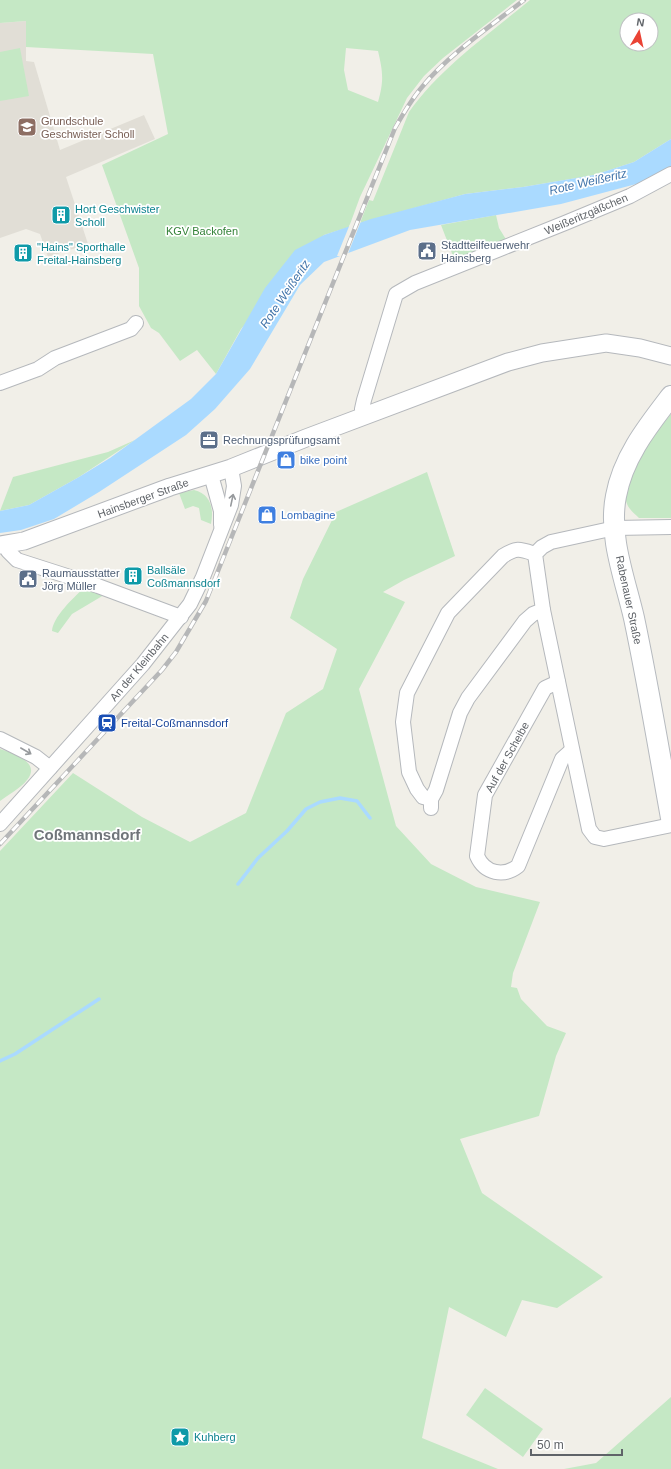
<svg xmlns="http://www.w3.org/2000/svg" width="671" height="1469" viewBox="0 0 671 1469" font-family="Helvetica,sans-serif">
	<rect width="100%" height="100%" fill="#f1efe8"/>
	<!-- education -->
	<path fill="#e1ded6" d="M26,21V61L34,62L60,150L144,115L155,139L66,177L88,244L48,257L40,234L26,229L0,238V23Z"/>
	<!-- green -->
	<g fill="#c5e8c5" fill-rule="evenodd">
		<path d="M0,0H517L443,58L424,76L407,98L360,197L349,227L324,235L241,329L216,374L197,350L180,361L159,333L151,328L139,306V268L102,165L168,134L153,54L26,47V21L0,23ZM346,48L378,51C383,72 384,81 378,102L348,90L344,70Z"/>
		<path d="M530,0H671V139L634,162L594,175L523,187L465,194L360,223L369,200L373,201L409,112C441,67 488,35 530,0ZM627,20H651V44H627Z"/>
		<path d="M20,48L29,96L0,101V52Z"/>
		<path d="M496,215L499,228L507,241L455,261L441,225Z"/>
		<path d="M671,414V518H639C634,513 628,509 626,501C621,475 656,433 671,414Z"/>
		<path d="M135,440L79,477L29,505L0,511L13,477L108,452Z"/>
		<path d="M427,472L455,556L404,580L383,592L405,602L359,689L396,826L431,864L476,887L540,902L513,973L511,987L517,988L521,999L547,1026L566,1033L556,1056L539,1116L460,1139L482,1193L603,1277L557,1308L522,1300L506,1337L449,1307L422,1438L498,1469H0V851L73,773L142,817L190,842L246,813L286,713L323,689L337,649L290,618L303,579L336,512Z"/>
		<path d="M194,490C211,494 214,509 211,524L201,520L199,508L193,506L185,509L179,493Z"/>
		<path d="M83,589L104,595L72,614L58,633L52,631C53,617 73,598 83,589Z"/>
		<path d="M0,749C12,753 42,762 27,780C21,788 8,795 0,801Z"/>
		<path d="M485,1388L543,1429L523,1457L466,1415Z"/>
		<path d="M671,1397V1469H564L596,1463Z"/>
	</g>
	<!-- water -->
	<path fill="#aadaff" d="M671,139V168L640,183L561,204L410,230L324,262L300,285L250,369L215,409L186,435L99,492L54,519L21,530L0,533V511L29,505L79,477L110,458L191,399L216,374L265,288L295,250L324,235L371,219L465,194L523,187L594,175L634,162Z"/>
	<!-- pier -->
	<path fill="#f1efe8" d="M361,221L347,256H337L350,224Z"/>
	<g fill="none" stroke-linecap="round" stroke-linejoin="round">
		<!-- stream -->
		<g stroke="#aadaff" stroke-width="3.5">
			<path d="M238,884L258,858L287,831L306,809L320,802L340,798L357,801L370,818"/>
			<path d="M0,1061L15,1054L99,999"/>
		</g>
		<defs>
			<g id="minor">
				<path d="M0,383L38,369L55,358L131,329L136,323"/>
				<path d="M364,416L362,409L364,400L396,294L415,283L565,223L630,196L671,174"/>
				<path d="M211,475L221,511V525"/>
				<path d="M671,527L615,528L551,542L542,547L535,554L543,610L589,829L595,837L604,839L671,825"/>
				<path d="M7,544L8,551L17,560L98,586L181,617"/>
				<path d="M558,682L545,688L485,795L477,856C485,874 504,877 518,866L562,759L572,750"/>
				<path d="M0,739L36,757L50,768"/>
				<path d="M431,799L423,797L417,789L409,772L403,722L407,693L448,613L503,556C517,547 520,549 535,554"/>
				<path d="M431,808V799L436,790L460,713L468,698L525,621L533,614L543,610"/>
				<path d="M0,824L143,664L190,604L203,577L231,505L234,486L231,468"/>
			</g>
			<path id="tertiary" d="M0,545L24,541L170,487L231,468L306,438L508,362L542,353L606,343L640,348L671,356"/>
			<path id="secondary" d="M671,396C648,426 623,457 616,496C608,536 625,579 634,618C648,684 659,751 671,818"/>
		</defs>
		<!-- minor casing -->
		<use href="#minor" stroke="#b5b8bc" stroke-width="16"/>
		<!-- tertiary casing -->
		<use href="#tertiary" stroke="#b5b8bc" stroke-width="19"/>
		<!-- secondary casing -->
		<use href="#secondary" stroke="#b6babf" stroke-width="22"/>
		<!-- minor -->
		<use href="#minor" stroke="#fff" stroke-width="14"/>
		<!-- tertiary -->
		<use href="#tertiary" stroke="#fff" stroke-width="17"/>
		<!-- secondary -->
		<use href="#secondary" stroke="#fff" stroke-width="20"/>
		<defs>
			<path id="rail" d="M0,844L162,670L176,652L206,601L395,128C403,114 411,100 422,87C447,56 492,25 524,0"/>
		</defs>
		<!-- rail casing -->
		<use href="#rail" stroke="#b6b7b8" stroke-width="4.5"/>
		<!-- rail -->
		<use href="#rail" stroke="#fff" stroke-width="3" stroke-dasharray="9" stroke-linecap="butt"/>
	</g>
	<!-- one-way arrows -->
	<defs><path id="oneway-shaft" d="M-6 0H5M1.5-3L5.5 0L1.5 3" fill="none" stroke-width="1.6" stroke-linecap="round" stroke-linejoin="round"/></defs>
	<g stroke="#979a9d">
		<use href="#oneway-shaft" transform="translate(232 500) rotate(-78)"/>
		<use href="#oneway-shaft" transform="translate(26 751) rotate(30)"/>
	</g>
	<!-- icons -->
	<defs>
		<symbol id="school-square" viewBox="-11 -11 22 22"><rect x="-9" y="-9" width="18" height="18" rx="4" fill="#8d6e63" stroke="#fff"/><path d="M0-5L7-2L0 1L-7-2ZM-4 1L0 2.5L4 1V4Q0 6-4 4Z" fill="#fff"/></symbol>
		<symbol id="building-square" viewBox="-11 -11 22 22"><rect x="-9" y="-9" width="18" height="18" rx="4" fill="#0f9aa8" stroke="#fff"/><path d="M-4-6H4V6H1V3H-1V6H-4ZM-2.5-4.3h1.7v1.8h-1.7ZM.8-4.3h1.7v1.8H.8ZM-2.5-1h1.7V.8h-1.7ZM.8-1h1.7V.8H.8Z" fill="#fff"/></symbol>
		<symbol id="civic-square" viewBox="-11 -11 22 22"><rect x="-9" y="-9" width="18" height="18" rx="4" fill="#5c6f8a" stroke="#fff"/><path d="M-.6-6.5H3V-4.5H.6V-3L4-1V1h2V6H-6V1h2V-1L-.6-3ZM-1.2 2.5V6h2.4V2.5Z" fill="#fff"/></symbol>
		<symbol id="office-square" viewBox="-11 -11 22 22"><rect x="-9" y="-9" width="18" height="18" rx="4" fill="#5c6f8a" stroke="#fff"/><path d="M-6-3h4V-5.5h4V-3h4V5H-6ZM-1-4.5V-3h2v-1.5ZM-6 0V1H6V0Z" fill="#fff"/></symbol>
		<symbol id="shop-square" viewBox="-11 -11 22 22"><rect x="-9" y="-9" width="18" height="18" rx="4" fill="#3f7fe0" stroke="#fff"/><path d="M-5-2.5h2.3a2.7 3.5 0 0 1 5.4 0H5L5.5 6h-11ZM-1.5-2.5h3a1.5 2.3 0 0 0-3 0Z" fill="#fff"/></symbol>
		<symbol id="station-square" viewBox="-11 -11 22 22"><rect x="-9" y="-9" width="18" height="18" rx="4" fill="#1a4fb4" stroke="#fff"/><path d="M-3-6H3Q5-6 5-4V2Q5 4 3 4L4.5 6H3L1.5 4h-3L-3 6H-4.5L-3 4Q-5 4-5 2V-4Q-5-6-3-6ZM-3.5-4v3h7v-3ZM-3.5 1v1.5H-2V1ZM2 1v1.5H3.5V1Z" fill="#fff"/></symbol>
		<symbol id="sight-square" viewBox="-11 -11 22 22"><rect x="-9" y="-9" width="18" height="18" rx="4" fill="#0f9aa8" stroke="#fff"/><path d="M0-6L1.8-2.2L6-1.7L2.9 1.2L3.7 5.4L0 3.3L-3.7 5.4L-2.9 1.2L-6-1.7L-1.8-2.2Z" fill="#fff"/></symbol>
	</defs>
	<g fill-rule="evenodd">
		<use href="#school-square" x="16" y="116" width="22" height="22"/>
		<use href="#building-square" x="50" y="204" width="22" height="22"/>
		<use href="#civic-square" x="416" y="240" width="22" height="22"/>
		<use href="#building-square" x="12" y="242" width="22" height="22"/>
		<use href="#office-square" x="198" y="429" width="22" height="22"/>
		<use href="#shop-square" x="275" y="449" width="22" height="22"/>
		<use href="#shop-square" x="256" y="504" width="22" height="22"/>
		<use href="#building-square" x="122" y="565" width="22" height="22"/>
		<use href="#civic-square" x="17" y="568" width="22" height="22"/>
		<use href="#station-square" x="96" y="712" width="22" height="22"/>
		<use href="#sight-square" x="169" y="1426" width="22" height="22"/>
	</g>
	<g text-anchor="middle" stroke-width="3.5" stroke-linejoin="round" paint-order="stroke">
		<!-- education labels -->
		<g font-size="11" fill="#785e54" stroke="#fff" text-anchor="start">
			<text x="41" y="125">Grundschule<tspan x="41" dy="13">Geschwister Scholl</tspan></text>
		</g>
		<!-- culture labels -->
		<g font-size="11" fill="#0d838f" stroke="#fff" text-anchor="start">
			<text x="75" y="213">Hort Geschwister<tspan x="75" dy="13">Scholl</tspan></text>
			<text x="37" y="251">"Hains" Sporthalle<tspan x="37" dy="13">Freital-Hainsberg</tspan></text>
			<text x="147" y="574">Ballsäle<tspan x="147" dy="13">Coßmannsdorf</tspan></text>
			<text x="194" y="1441">Kuhberg</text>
		</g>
		<!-- street labels -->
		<g font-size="11" fill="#5f6368" stroke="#fff">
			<text transform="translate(586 214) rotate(-23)" y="4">Weißeritzgäßchen</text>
			<text transform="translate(143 498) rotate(-20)" y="4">Hainsberger Straße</text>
			<text transform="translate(629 600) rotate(78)" y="4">Rabenauer Straße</text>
			<text transform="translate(139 667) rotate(-50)" y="4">An der Kleinbahn</text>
			<text transform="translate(507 757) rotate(-61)" y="4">Auf der Scheibe</text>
		</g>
		<!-- park labels -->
		<g font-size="11" fill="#348238" stroke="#fff">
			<text x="202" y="235">KGV Backofen</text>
		</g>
		<!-- service labels -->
		<g font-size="11" fill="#4e5e75" stroke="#fff" text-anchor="start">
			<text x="441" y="249">Stadtteilfeuerwehr<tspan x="441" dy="13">Hainsberg</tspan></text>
			<text x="223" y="444">Rechnungsprüfungsamt</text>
			<text x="42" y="577">Raumausstatter<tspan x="42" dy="13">Jörg Müller</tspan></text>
		</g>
		<!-- shop labels -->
		<g font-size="11" fill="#366cbe" stroke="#fff" text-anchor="start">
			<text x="300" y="464">bike point</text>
			<text x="281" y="519">Lombagine</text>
		</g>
		<!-- transit labels -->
		<g font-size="11" fill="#164399" stroke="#fff" text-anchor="start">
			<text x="121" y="727">Freital-Coßmannsdorf</text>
		</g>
		<!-- water labels -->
		<g font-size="12" font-style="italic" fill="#4174aa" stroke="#fff">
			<text transform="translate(588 182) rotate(-13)" y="4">Rote Weißeritz</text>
			<text transform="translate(285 294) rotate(-56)" y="4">Rote Weißeritz</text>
		</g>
		<!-- district labels -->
		<g font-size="15" font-weight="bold" fill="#70757a" stroke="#fff">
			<text x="87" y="840">Coßmannsdorf</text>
		</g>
	</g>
	<!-- north arrow -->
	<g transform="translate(639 32) rotate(9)"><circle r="19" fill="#ffffff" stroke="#bfc1c3"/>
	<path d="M0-3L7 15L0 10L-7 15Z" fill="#ea4335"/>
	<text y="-6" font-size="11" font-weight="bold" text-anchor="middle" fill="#5f6368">N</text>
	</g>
	<!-- scale -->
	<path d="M531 1449v6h91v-6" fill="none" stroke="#5f6368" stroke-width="2"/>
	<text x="537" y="1449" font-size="12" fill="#5f6368" stroke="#ffffff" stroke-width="3" paint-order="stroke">50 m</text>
</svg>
